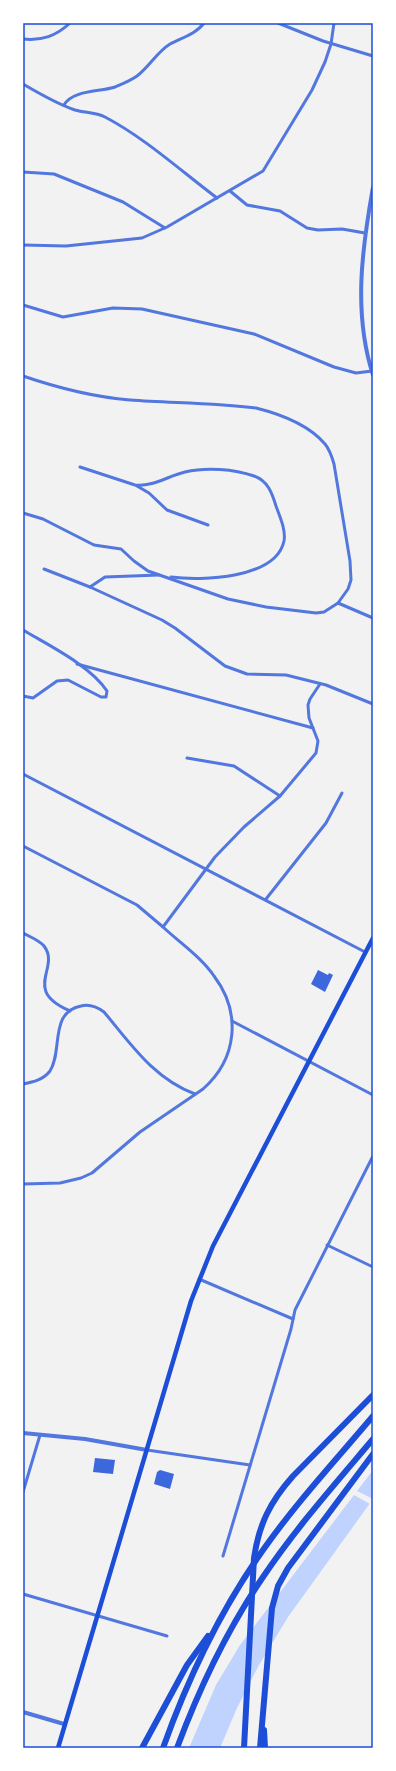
<svg xmlns="http://www.w3.org/2000/svg" width="396" height="1771" viewBox="0 0 396 1771" font-family="'PT Sans',sans-serif">
	<rect width="100%" height="100%" fill="#f2f2f2"/>
	<!-- water -->
	<path fill="#bfd3fe" d="M373,1470V1499L288,1617L259,1665L237,1708L220,1748H189L216,1685L240,1645Z"/>
	<!-- pier -->
	<path fill="#f2f2f2" d="M355,1490L373,1499L372,1505L352,1494Z"/>
	<!-- building -->
	<g fill="#3d67dc">
		<path d="M318,970L328,975L329,973L333,975L325,992L311,984Z"/>
		<path d="M95,1458L115,1460L113,1474L93,1472Z"/>
		<path d="M160,1470L174,1474L170,1489L154,1484L157,1472Z"/>
	</g>
	<g fill="none" stroke-linecap="round" stroke-linejoin="round">
		<!-- minor -->
		<g stroke="#5277de" stroke-width="3">
			<path d="M278,23L323,41L373,56"/>
			<path d="M23,39C42,41 56,36 70,23"/>
			<path d="M23,84C40,94 57,104 75,110C85,113 95,112 105,117C145,138 181,171 217,198"/>
			<path d="M64,105C72,90 100,92 115,87C122,84 130,81 137,76C149,67 157,52 170,44C181,38 196,34 204,23"/>
			<path d="M23,172L54,174L123,202L165,228"/>
			<path d="M230,191L247,205L280,211L307,228L318,230L342,229L365,233"/>
			<path d="M23,245L66,246L142,238L167,227L263,171L312,90L325,62L331,44L334,23"/>
			<path d="M23,305L63,317L113,308L142,309L254,334L334,367L356,373L372,371"/>
			<path d="M23,376C58,388 94,397 130,400C172,403 214,403 256,408C280,414 308,424 325,444C330,450 332,457 334,464L350,561L351,580L348,589L338,603L324,612L316,613L266,607L228,599L148,571L134,561L121,549L94,545L43,519L23,513"/>
			<path d="M80,467L135,485C153,487 168,476 185,472C206,467 234,469 254,476C268,481 272,493 276,506C280,517 286,530 284,541C276,579 201,581 171,577"/>
			<path d="M137,486L149,493L167,510L208,525"/>
			<path d="M44,569L90,587L162,620L175,628L225,666L247,674L286,675L326,685L373,704"/>
			<path d="M90,587L105,577L159,575"/>
			<path d="M338,603L373,618"/>
			<path d="M23,630C48,645 91,666 107,691L106,697H101L68,680L57,681L33,698L23,696"/>
			<path d="M77,664L313,728"/>
			<path d="M187,758L234,766L280,796"/>
			<path d="M23,774L365,952"/>
			<path d="M23,846L137,905L163,927"/>
			<path d="M266,899L326,823L342,793"/>
			<path d="M23,933C30,937 39,940 44,946C61,968 21,990 70,1011"/>
			<path d="M232,1021L373,1095"/>
			<path d="M23,1084C33,1082 43,1080 50,1071C63,1051 49,1012 81,1006C89,1004 97,1007 104,1012C131,1044 154,1079 195,1094"/>
			<path d="M23,1184L60,1183L81,1178L92,1173L140,1132L203,1089C237,1059 242,1013 214,976C201,957 180,943 163,927L215,857L244,827L280,796L316,753L318,741L309,718L308,705L310,699L320,684"/>
			<path d="M327,1245L373,1267"/>
			<path d="M199,1279L293,1319"/>
			<path d="M147,1450L250,1465"/>
			<path d="M23,1492L40,1435"/>
			<path d="M223,1556L291,1329L295,1310L373,1156"/>
			<path d="M23,1594L167,1636"/>
		</g>
		<!-- tertiary -->
		<g stroke="#5277de" stroke-width="4">
			<path d="M373,187C362,249 353,313 373,375"/>
			<path d="M23,1433L85,1439L147,1450"/>
			<path d="M23,1712L64,1724"/>
		</g>
		<!-- secondary -->
		<path stroke="#1d4ed8" stroke-width="4.5" d="M58,1748L191,1301L213,1246L373,938"/>
		<!-- motorway -->
		<g stroke="#1d4ed8" stroke-width="6">
			<path d="M264,1730L265,1748"/>
			<path d="M142,1748L187,1665L208,1636"/>
			<path d="M163,1748C188,1678 220,1611 263,1550C296,1503 336,1460 373,1416"/>
			<path d="M177,1748C199,1689 227,1630 263,1577C296,1528 335,1484 373,1439"/>
			<path d="M244,1748L254,1558C259,1524 270,1502 293,1476L373,1395"/>
			<path d="M260,1748L272,1608L278,1586L288,1568L373,1454"/>
		</g>
	</g>
	<!-- border -->
	<rect width="396" height="1771" fill="none" stroke="#ffffff" stroke-width="48"/>
	<rect x="24" y="24" width="348" height="1723" fill="none" stroke="#1d4ed8" stroke-width="1.5"/>
</svg>
